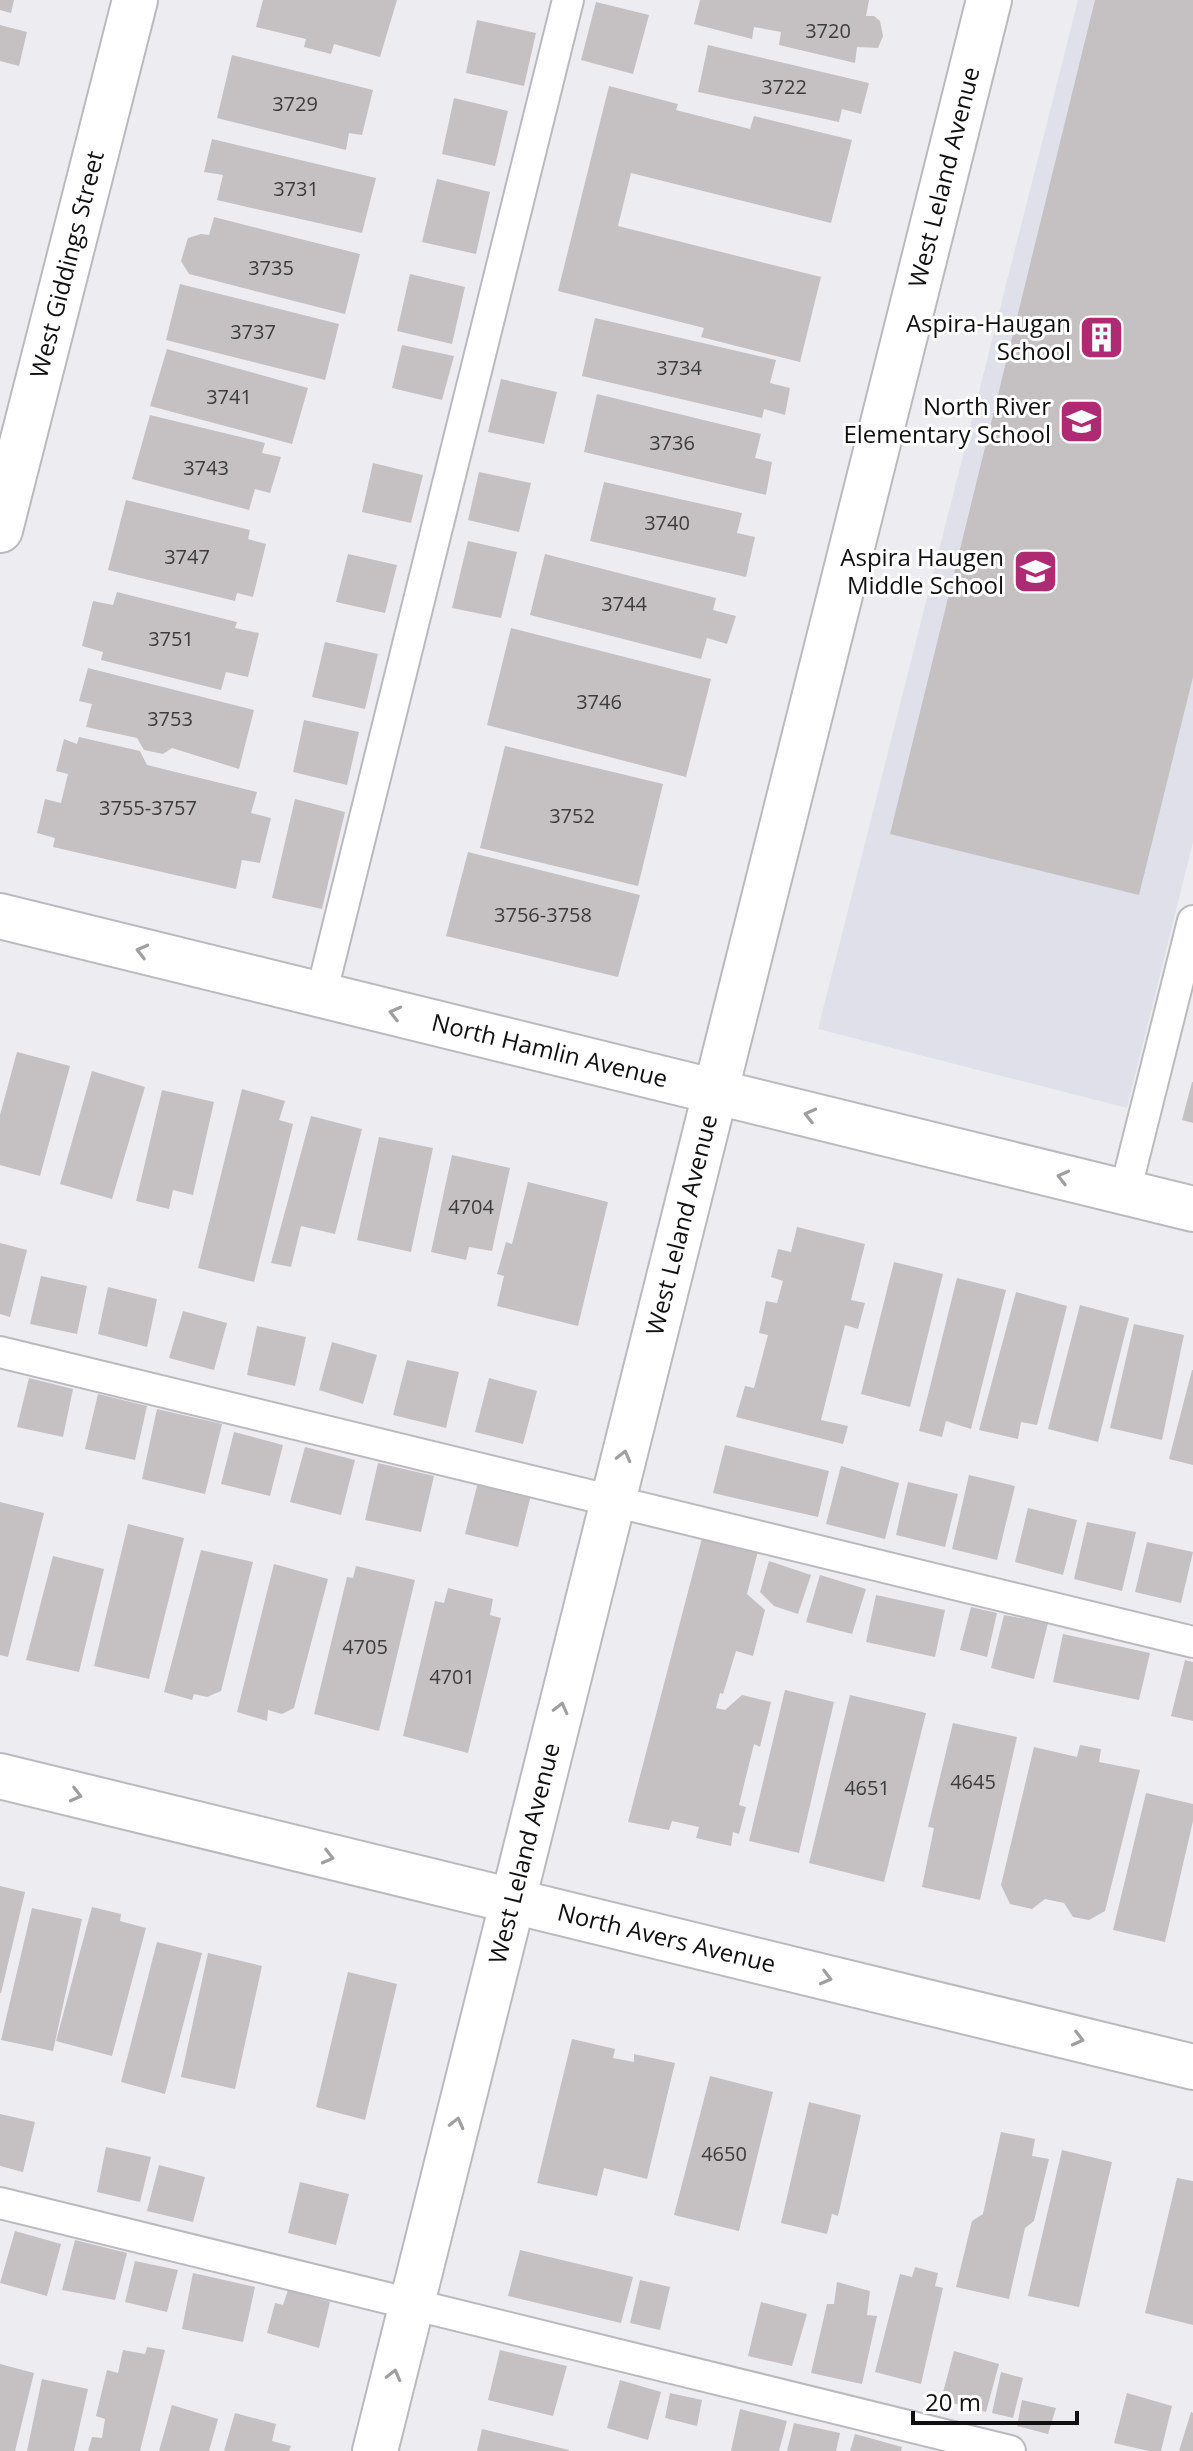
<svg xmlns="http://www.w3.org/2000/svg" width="1193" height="2451" viewBox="0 0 1193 2451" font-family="'Open Sans',sans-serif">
	<rect width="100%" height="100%" fill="#ededf1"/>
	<!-- built -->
	<path fill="#e0e0eb" d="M1078,0H1193V842L1127,1108L818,1029Z"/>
	<!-- building -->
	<g fill="#c5c0c2">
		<path d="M0,0H14L11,13L0,10Z"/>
		<path d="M263,0H397L380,57L334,44L331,54L304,47L306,39L256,27Z"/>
		<path d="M700,0H869L866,16H874L880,21L883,36L878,48L857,47L855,63L779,45L781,32L754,27L752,39L694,24Z"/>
		<path d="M1095,0H1193V677L1139,895L890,834Z"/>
		<path d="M596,2L649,15L633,74L581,60Z"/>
		<path d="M477,20L536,33L524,86L466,73Z"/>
		<path d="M0,25L27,32L19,66L0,61Z"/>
		<path d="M708,45L869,83L861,114L842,109L839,122L698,92Z"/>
		<path d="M232,55L373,90L362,135L349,133L346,150L217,118Z"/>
		<path d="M609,86L678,104L676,110L750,129L754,116L852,140L831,223L631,173L618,226L821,277L800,362L701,337L704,328L558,291Z"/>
		<path d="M454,98L508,111L495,166L442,154Z"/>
		<path d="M212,139L376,178L362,233L217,200L223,175L204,172Z"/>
		<path d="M437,179L490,192L476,254L422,242Z"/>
		<path d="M214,217L360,254L345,314L189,274L181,261L188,238L201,234L209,235Z"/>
		<path d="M410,274L465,287L452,344L397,331Z"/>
		<path d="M180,284L339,324L325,380L166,340Z"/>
		<path d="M595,318L776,360L770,383L790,388L785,415L764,409L762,418L582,376Z"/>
		<path d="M402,345L454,356L442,400L392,388Z"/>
		<path d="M167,349L308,388L292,444L150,406Z"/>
		<path d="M501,379L557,392L544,444L488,432Z"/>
		<path d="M597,394L761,434L755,458L772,462L766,495L584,452Z"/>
		<path d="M150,415L265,443L262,453L281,457L270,493L255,489L249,510L132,479Z"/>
		<path d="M373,463L423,475L411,523L362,512Z"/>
		<path d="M479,472L531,483L519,532L468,520Z"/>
		<path d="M604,482L742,513L737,533L755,537L746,577L590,541Z"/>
		<path d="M126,500L250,530L248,539L266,544L253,597L237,593L235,601L108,570Z"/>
		<path d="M468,541L517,552L501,618L452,608Z"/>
		<path d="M348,554L397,565L385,613L336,602Z"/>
		<path d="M545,554L716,598L713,610L736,616L727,644L707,638L701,659L530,615Z"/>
		<path d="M117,592L237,622L235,628L259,633L248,677L226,672L221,690L101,660L103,652L82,646L93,601L113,605Z"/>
		<path d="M511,628L711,679L686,777L487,725Z"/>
		<path d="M325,642L378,654L365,709L312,697Z"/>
		<path d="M88,668L254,710L239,769L172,748L163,754L144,750L137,738L86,727L92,704L79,701Z"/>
		<path d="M304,720L359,732L347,785L293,772Z"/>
		<path d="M79,737L140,751L147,765L257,792L251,813L271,818L260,863L242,860L236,889L53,847L55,838L37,833L45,799L61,803L68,774L56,771L64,739L77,744Z"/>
		<path d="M505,746L663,784L638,886L480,848Z"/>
		<path d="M295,799L345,812L322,909L272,898Z"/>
		<path d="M468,852L640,895L618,977L446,936Z"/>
		<path d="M17,1052L70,1066L40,1176L0,1165V1115Z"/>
		<path d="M92,1071L145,1087L112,1199L60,1184Z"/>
		<path d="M1192,1082H1193V1123L1182,1120Z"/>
		<path d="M242,1089L285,1101L279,1120L293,1124L254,1282L198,1268Z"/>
		<path d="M162,1090L214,1102L193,1195L173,1190L169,1209L136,1201Z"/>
		<path d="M311,1116L362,1129L335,1234L301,1226L291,1267L271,1263Z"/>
		<path d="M379,1137L433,1148L411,1252L357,1240Z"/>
		<path d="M452,1155L510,1168L492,1251L469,1247L466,1260L431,1252Z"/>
		<path d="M528,1182L608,1202L578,1326L497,1306L504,1276L497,1274L506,1242L512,1244Z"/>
		<path d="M797,1227L865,1244L851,1300L865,1303L858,1329L845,1325L821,1420L848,1426L843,1444L736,1417L745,1386L754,1388L768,1335L759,1333L766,1301L777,1303L783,1281L771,1277L778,1249L791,1252Z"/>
		<path d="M0,1243L27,1250L10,1317L0,1314Z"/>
		<path d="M894,1262L943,1274L910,1407L861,1394Z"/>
		<path d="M41,1276L87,1286L77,1334L30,1324Z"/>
		<path d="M957,1278L1006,1290L971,1429L946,1421L942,1437L919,1431Z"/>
		<path d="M108,1287L157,1299L147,1347L98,1334Z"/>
		<path d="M1016,1292L1067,1306L1037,1425L1021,1422L1018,1439L979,1430Z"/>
		<path d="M1080,1305L1129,1318L1098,1442L1048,1429Z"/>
		<path d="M183,1311L227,1323L214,1370L169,1358Z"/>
		<path d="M1134,1324L1184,1335L1162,1440L1110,1428Z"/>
		<path d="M257,1326L306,1337L295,1386L247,1375Z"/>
		<path d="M332,1342L377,1355L363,1404L319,1390Z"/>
		<path d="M407,1360L459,1372L446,1428L393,1415Z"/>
		<path d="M1192,1370H1193V1465L1169,1459Z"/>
		<path d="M29,1378L73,1389L63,1437L17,1427Z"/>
		<path d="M489,1378L537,1391L523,1444L475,1432Z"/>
		<path d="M98,1394L147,1406L135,1460L85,1449Z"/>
		<path d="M157,1409L222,1424L205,1494L142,1479Z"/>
		<path d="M234,1432L283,1445L270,1496L221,1484Z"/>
		<path d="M725,1445L829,1471L818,1517L713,1493Z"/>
		<path d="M305,1447L355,1460L341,1515L290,1502Z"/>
		<path d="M378,1463L434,1476L421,1532L365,1520Z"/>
		<path d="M841,1466L899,1483L885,1539L826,1524Z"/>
		<path d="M969,1475L1015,1486L997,1560L952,1549Z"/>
		<path d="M478,1482L531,1495L518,1547L465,1534Z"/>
		<path d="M908,1482L958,1494L945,1547L896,1535Z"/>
		<path d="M0,1502L44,1513L8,1657L0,1655Z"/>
		<path d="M1028,1508L1077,1520L1063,1575L1015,1562Z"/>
		<path d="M1087,1522L1136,1532L1122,1591L1074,1579Z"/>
		<path d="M128,1524L184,1538L149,1679L94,1666Z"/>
		<path d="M702,1538L758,1551L747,1594L765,1610L753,1656L736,1651L723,1694L720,1693L716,1708L725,1710L742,1695L771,1702L760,1747L754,1744L739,1805L746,1807L739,1834L733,1832L731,1846L696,1838L699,1827L672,1821L669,1830L628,1822Z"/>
		<path d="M1147,1542L1193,1552L1181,1603L1135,1592Z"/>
		<path d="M201,1550L253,1562L221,1691L207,1697L194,1694L192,1700L164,1692Z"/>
		<path d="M53,1556L104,1569L79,1672L26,1660Z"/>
		<path d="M769,1561L811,1575L798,1614L774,1606L760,1592Z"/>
		<path d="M274,1564L328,1579L294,1708L282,1714L268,1710L267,1721L237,1712Z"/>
		<path d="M356,1566L415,1580L379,1731L314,1714L347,1577L353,1578Z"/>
		<path d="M820,1575L866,1589L852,1634L806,1622Z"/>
		<path d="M448,1588L493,1599L490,1615L501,1618L468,1753L403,1736L435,1601L444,1603Z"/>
		<path d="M876,1595L945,1610L935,1657L866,1642Z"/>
		<path d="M971,1607L997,1613L987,1657L960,1650Z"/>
		<path d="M1004,1615L1048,1623L1034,1679L991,1668Z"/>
		<path d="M1063,1634L1150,1653L1139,1700L1053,1682Z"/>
		<path d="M1185,1660L1193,1662V1721L1171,1716Z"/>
		<path d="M785,1690L834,1702L799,1853L749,1841Z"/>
		<path d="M850,1695L926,1713L884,1882L809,1863Z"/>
		<path d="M953,1723L1017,1737L980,1900L922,1887L934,1828L928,1827Z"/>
		<path d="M1080,1745L1101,1749L1099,1762L1140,1770L1105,1911L1089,1920L1073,1917L1064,1903L1045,1899L1032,1909L1010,1904L1001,1885L1034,1747L1077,1757Z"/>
		<path d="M1146,1793L1193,1804V1821L1165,1942L1113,1930Z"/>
		<path d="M0,1886L25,1892L1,1993H0Z"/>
		<path d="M92,1907L121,1914L120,1921L146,1928L112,2056L56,2041Z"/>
		<path d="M32,1908L82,1919L53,2051L1,2040Z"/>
		<path d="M157,1942L202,1953L165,2094L121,2082Z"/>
		<path d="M208,1953L262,1966L235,2089L181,2077Z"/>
		<path d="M348,1972L397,1984L365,2120L316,2107Z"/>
		<path d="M572,2039L615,2049L613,2058L634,2062V2054L675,2063L647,2179L604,2168L597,2196L537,2183Z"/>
		<path d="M710,2076L773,2092L739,2231L674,2215Z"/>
		<path d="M809,2102L861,2115L838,2216L832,2214L827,2234L781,2223Z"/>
		<path d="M0,2114L35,2122L23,2172L0,2166Z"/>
		<path d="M1001,2132L1035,2139L1032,2156L1049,2159L1034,2221L1025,2228L1009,2299L956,2287L972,2221L983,2214Z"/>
		<path d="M106,2147L151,2157L140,2202L97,2192Z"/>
		<path d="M1062,2150L1112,2162L1079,2307L1028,2296Z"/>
		<path d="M159,2165L205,2177L193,2222L147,2211Z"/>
		<path d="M1177,2178L1193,2181V2325L1145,2313Z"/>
		<path d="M300,2182L349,2194L336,2245L288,2233Z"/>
		<path d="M15,2231L61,2244L47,2296L0,2283Z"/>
		<path d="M75,2240L127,2253L115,2300L62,2290Z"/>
		<path d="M520,2250L633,2277L621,2323L508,2296Z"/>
		<path d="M135,2261L178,2270L167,2312L125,2302Z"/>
		<path d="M915,2267L938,2273L935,2286L943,2288L921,2384L875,2372L900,2274L912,2277Z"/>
		<path d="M193,2273L255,2287L243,2342L182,2329Z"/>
		<path d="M640,2280L670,2287L660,2330L630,2323Z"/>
		<path d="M837,2282L870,2291L867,2315L877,2316L862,2384L811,2373L827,2304H834Z"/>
		<path d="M288,2290L330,2302L319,2348L267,2333L275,2303L283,2305Z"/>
		<path d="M761,2302L807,2314L792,2366L748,2356Z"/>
		<path d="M147,2347L165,2350L140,2451H88L92,2437L102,2438L105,2419L96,2416L107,2370L118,2373L123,2350L145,2354Z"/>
		<path d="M500,2350L567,2366L553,2416L488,2400Z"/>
		<path d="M954,2351L999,2364L986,2412L941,2400Z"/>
		<path d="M0,2364L34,2373L15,2451H0Z"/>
		<path d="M1001,2372L1023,2378L1013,2418L992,2413Z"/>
		<path d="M42,2379L88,2389L74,2451H27Z"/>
		<path d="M620,2380L661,2392L648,2440L607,2428Z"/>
		<path d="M670,2393L702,2400L697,2426L665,2418Z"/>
		<path d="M1127,2393L1172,2406L1161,2451H1149L1114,2443Z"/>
		<path d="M1022,2400L1056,2408L1048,2434L1017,2426Z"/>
		<path d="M172,2405L218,2419L209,2451H159Z"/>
		<path d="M740,2409L787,2421L779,2451H731Z"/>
		<path d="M1191,2412L1193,2413V2451H1179Z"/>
		<path d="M235,2413L276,2424L272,2441L291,2446L289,2451H224Z"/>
		<path d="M794,2423L840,2433L836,2451H787Z"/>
		<path d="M482,2429L569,2450V2451H477Z"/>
		<path d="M855,2434L902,2447L901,2451H850Z"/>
	</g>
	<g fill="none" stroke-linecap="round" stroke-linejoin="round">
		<defs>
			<g id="lane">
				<path d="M321,995L568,0"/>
				<path d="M1125,1192L1193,921"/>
				<path d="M0,1352L1193,1642"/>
				<path d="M0,2203L1010,2451"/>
			</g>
			<g id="street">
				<path id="s1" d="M0,530L135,0"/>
				<path id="s2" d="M0,916L1193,1209"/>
				<path id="s3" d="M0,1776L1193,2067"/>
				<path id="s4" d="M375,2451L989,0"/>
			</g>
		</defs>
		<!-- lane casing -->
		<use href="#lane" stroke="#bababe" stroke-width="34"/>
		<!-- street casing -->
		<use href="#street" stroke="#bababe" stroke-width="48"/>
		<!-- lane -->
		<use href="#lane" stroke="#fff" stroke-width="30"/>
		<!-- street -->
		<use href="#street" stroke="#fff" stroke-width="44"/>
	</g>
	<!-- one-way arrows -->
	<defs><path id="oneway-chevron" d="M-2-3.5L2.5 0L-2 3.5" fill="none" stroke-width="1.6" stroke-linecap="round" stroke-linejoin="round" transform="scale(2)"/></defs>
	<g stroke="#9f9fa0">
		<use href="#oneway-chevron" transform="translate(142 951) rotate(-166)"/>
		<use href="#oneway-chevron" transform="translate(395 1013) rotate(-166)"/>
		<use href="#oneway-chevron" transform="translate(810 1115) rotate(-166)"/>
		<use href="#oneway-chevron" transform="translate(1063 1177) rotate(-166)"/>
		<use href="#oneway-chevron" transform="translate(624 1456) rotate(-76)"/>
		<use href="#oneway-chevron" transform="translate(561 1708) rotate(-76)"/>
		<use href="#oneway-chevron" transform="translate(76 1795) rotate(14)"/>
		<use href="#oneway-chevron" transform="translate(328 1857) rotate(14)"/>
		<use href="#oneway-chevron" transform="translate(826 1978) rotate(14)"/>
		<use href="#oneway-chevron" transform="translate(1078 2039) rotate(14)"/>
		<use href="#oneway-chevron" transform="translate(457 2123) rotate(-76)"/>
		<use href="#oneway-chevron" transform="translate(394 2375) rotate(-76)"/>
	</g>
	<!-- icons -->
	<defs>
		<symbol id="building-square" viewBox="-11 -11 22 22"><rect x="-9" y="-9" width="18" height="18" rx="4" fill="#ae2b74" stroke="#fff"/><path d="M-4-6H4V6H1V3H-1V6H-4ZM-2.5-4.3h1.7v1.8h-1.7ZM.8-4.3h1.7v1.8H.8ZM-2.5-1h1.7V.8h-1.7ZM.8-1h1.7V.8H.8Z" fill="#fff"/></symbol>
		<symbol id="school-square" viewBox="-11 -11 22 22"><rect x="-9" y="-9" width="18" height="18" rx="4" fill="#ae2b74" stroke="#fff"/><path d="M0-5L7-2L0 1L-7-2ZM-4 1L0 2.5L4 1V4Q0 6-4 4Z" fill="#fff"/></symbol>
	</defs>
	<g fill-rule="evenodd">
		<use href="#building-square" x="1076" y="312" width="51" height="51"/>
		<use href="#school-square" x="1056" y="396" width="51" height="51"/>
		<use href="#school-square" x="1010" y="546" width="51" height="51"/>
	</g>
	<g text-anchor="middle" stroke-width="6" stroke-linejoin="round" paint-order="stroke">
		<!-- number labels -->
		<g font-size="20" fill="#3d3c3d">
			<text x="828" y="38">3720</text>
			<text x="784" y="94">3722</text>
			<text x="295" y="111">3729</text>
			<text x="296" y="196">3731</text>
			<text x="271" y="275">3735</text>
			<text x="253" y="339">3737</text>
			<text x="679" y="375">3734</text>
			<text x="229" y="404">3741</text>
			<text x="672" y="450">3736</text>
			<text x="206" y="475">3743</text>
			<text x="667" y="530">3740</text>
			<text x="187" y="564">3747</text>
			<text x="624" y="611">3744</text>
			<text x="171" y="646">3751</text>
			<text x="599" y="709">3746</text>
			<text x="170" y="726">3753</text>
			<text x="148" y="815">3755-3757</text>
			<text x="572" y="823">3752</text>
			<text x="543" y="922">3756-3758</text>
			<text x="471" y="1214">4704</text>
			<text x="365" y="1654">4705</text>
			<text x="452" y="1684">4701</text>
			<text x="973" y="1789">4645</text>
			<text x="867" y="1795">4651</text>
			<text x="724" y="2161">4650</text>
		</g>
		<!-- street labels -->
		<g font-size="24" fill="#101011" stroke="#fff">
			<text dy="8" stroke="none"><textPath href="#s4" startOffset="2344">West Leland Avenue</textPath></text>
			<text dy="8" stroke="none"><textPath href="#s1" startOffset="274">West Giddings Street</textPath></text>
			<text dy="8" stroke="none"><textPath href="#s2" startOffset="566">North Hamlin Avenue</textPath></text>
			<text dy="8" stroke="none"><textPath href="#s4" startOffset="1264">West Leland Avenue</textPath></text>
			<text dy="8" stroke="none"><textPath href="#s4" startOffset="616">West Leland Avenue</textPath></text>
			<text dy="8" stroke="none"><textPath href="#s3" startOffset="686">North Avers Avenue</textPath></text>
		</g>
		<!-- poi labels -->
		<g font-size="24" fill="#101011" stroke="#fff" text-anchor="end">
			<text x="1071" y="332">Aspira-Haugan<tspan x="1071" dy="28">School</tspan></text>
			<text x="1051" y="415">North River<tspan x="1051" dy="28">Elementary School</tspan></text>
			<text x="1004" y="566">Aspira Haugen<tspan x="1004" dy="28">Middle School</tspan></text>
		</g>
	</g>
	<!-- scale -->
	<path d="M913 2411v12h164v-12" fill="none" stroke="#101011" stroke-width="4"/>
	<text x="925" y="2411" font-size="24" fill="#101011" stroke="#ffffff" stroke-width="6" paint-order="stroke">20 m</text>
</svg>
